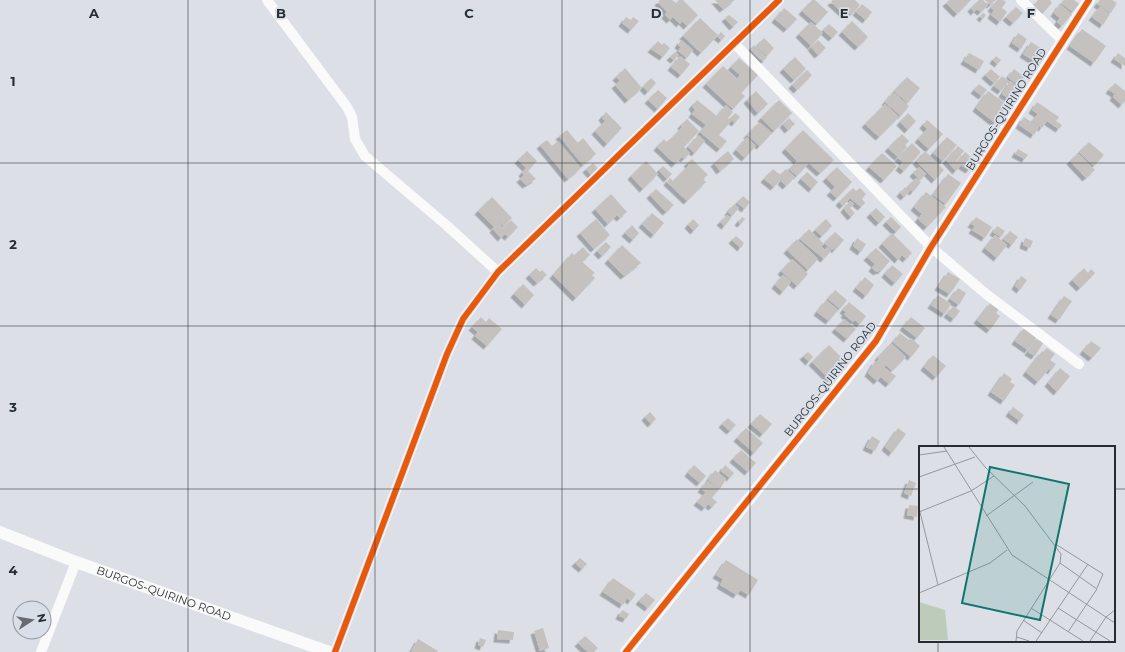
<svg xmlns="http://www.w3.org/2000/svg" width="1125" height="652" viewBox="0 0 1125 652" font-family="Montserrat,sans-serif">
	<defs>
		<filter id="shadow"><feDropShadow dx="-3.5" dy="3.5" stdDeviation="0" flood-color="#0004"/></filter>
	</defs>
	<rect width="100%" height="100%" fill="#dce0e6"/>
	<!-- building -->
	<g fill="#c5c1be" filter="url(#shadow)">
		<path d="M660,0H672L676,3L679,0H683L698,15L687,26L682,21L680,24L673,17L670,20L665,15L667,12L658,2Z"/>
		<path d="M715,0H735L723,9Z"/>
		<path d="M812,0H815L828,12L817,24L802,11Z"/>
		<path d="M833,0H855L860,5L851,15L848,12L845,15L831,2Z"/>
		<path d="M949,0H971L957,14L946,3Z"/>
		<path d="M979,0H983L988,5L981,12L977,9L974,12L971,8Z"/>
		<path d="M985,0H996L990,5Z"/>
		<path d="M997,0H1003L1006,2L1002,8L1007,12L1000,22L991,15L994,10L991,8Z"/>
		<path d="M1038,0H1050L1052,3L1043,13L1034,5Z"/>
		<path d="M1064,0H1074L1079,4L1073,12L1061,3Z"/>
		<path d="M1100,0H1112L1117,3L1111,13L1097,4Z"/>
		<path d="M862,4L872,12L866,20L856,12Z"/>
		<path d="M1060,4L1072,14L1062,26L1057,22L1060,18L1054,13Z"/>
		<path d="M1016,7L1023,13L1013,23L1006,17Z"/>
		<path d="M1100,7L1110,14L1103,25L1092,17Z"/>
		<path d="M784,8L797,19L787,29L775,19Z"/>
		<path d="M983,13L986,15L983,19L980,16Z"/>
		<path d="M729,15L738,22L733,27L725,18Z"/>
		<path d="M626,17L631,20L633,17L639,21L631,30L622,23Z"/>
		<path d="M700,18L718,35L701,53L683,36Z"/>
		<path d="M852,21L868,37L858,47L842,32Z"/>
		<path d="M811,22L823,33L811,46L799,34Z"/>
		<path d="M829,24L838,32L832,38L823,30Z"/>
		<path d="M1082,29L1106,46L1094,63L1070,46Z"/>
		<path d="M721,32L725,36L722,40L717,36Z"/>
		<path d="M1018,33L1027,39L1021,49L1012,43Z"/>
		<path d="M764,38L774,48L767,56L756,46Z"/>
		<path d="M681,40L693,50L687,58L678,51L681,47L678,45Z"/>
		<path d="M818,40L826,48L818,55L811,47Z"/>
		<path d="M658,41L662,45L664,43L670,48L663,57L651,49Z"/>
		<path d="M1031,42L1047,52L1039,64L1023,54Z"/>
		<path d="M754,45L767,58L763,61L750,49Z"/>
		<path d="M675,52L679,55L674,60L670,57Z"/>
		<path d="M969,53L984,61L979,70L964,61Z"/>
		<path d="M1118,53L1125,58V66L1114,59Z"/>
		<path d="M680,56L690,64L681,75L671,67Z"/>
		<path d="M996,56L1001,60L998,64L993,60Z"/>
		<path d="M795,57L806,69L794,80L783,69Z"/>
		<path d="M739,58L758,75L741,93L745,96L733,109L706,84L723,66L737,79L740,75L731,67Z"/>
		<path d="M625,68L642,88L628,100L615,85L620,81L616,77Z"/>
		<path d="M991,69L1000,77L994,83L985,75Z"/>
		<path d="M1014,69L1024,77L1018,85L1008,77Z"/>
		<path d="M807,70L812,75L797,90L792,85Z"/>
		<path d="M1002,76L1009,81L1001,91L994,86Z"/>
		<path d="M907,77L920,88L908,103L894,91Z"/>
		<path d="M651,78L656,83L648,92L643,87Z"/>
		<path d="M1010,81L1022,89L1014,102L1002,94Z"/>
		<path d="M1115,83L1125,91V101L1122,105L1113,97L1115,94L1109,90Z"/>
		<path d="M979,84L987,90L982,96L974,90Z"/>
		<path d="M658,90L667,98L658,109L648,100Z"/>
		<path d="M756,91L768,104L758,113L747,100Z"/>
		<path d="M988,91L1005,103L1001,108L1004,111L995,123L976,108Z"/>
		<path d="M893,92L909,106L901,116L885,102Z"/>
		<path d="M697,100L717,116L726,105L733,112L728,118L731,121L719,135L727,141L720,149L700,132L706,125L692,114L695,110L692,106Z"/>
		<path d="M779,100L792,113L774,131L761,118Z"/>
		<path d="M1037,102L1059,117L1056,121L1062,125L1059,129L1047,121L1042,128L1032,121L1038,114L1032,110Z"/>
		<path d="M885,104L899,117L879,137L865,124Z"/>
		<path d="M606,112L622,128L607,144L595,131L605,121L602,117Z"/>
		<path d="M735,113L740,117L735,123L730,119Z"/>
		<path d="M908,113L916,121L908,130L900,122Z"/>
		<path d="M1024,117L1039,127L1034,135L1019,125Z"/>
		<path d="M789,118L795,124L788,130L783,124Z"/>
		<path d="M687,119L699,131L684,147L690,153L684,159L682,157L675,164L657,147L664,139L666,142L673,137L682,127L681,125Z"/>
		<path d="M927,120L943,134L929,149L918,139L927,129L923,125Z"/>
		<path d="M759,122L772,133L760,146L747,135Z"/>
		<path d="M567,130L578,143L583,138L596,154L583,165L559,136Z"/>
		<path d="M803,130L834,160L820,173L809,163L797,176L789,169L797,161L785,149Z"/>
		<path d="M902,134L909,141L905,145L907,147L898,157L888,148Z"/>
		<path d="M698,135L705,141L695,153L688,147Z"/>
		<path d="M747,137L756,146L745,158L736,150Z"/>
		<path d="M947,137L957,145L943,161L933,153Z"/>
		<path d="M547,140L552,146L558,141L581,168L568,179L540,145Z"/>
		<path d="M1089,142L1104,155L1094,166L1079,152Z"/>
		<path d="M912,143L921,152L904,171L899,167L903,162L898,158Z"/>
		<path d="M958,146L964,151L956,161L957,162L965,152L976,161L969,170L961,165L956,171L946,160Z"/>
		<path d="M1018,149L1028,155L1025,159L1015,154Z"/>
		<path d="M527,151L537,161L528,171L536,179L526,185L520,179L524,175L522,173L526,168L518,160Z"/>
		<path d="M728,151L734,159L720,171L714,163Z"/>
		<path d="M925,151L944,170L935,180L916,161Z"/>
		<path d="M882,153L897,166L884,180L869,167Z"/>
		<path d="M1078,153L1095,170L1086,178L1070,161Z"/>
		<path d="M692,159L708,175L703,179L706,182L687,201L667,182L670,178L673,181L689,165L687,163Z"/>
		<path d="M646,161L658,174L643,189L631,176Z"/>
		<path d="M593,163L601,172L594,178L586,169Z"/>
		<path d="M663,166L672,174L667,179L659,170Z"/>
		<path d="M837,167L852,182L837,198L830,192L835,187L826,178Z"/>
		<path d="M919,167L926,174L920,180L913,173Z"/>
		<path d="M773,169L783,177L774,187L764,179Z"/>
		<path d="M786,169L795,177L786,186L781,181L784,177L781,174Z"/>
		<path d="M807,172L818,182L812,189L801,179Z"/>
		<path d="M948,174L961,183L946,204L933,195Z"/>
		<path d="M916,178L921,182L913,192L907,187Z"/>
		<path d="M905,187L910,191L904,197L900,193Z"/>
		<path d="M853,188L856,191L860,188L866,194L862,199L865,203L861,207L850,198L843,206L839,202Z"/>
		<path d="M656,189L674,205L666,212L650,195Z"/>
		<path d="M926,192L946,207L927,227L918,219L922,214L914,207Z"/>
		<path d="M611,194L627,212L620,218L617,215L608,224L595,209Z"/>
		<path d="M743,196L750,202L745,209L737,203Z"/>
		<path d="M492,197L512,218L504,226L499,222L494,227L478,211Z"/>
		<path d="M850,201L854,204L850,208L855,213L851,217L844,209Z"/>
		<path d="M734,204L739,208L732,216L728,212Z"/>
		<path d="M876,208L885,217L879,223L870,214Z"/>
		<path d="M652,213L664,223L654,235L642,224Z"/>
		<path d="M727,215L731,218L725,226L720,222Z"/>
		<path d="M742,217L745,219L741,224L738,222Z"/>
		<path d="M891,217L901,227L896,232L886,222Z"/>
		<path d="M976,217L992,227L985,238L972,230L975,226L971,224Z"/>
		<path d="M596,219L610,235L594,249L580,233Z"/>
		<path d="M693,219L699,225L694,231L688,225Z"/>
		<path d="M826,219L832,226L822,236L815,230Z"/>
		<path d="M511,220L518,227L508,237L505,234L501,238L493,229L499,223L503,228Z"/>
		<path d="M632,225L639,233L633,240L625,233Z"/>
		<path d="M997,226L1005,231L1001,237L993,232Z"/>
		<path d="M809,229L824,244L821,247L825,250L827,247L831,251L824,259L800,239Z"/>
		<path d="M1010,231L1018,237L1012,245L1003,239Z"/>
		<path d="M835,232L844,240L835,250L834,248L832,250L824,243Z"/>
		<path d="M892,233L912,253L906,259L902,255L898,260L882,244Z"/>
		<path d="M995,235L1007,245L997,258L985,248Z"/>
		<path d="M736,236L744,243L741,248L732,240Z"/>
		<path d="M857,238L866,244L861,252L853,246Z"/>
		<path d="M1025,238L1033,241L1030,248L1023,245Z"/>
		<path d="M797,239L818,259L808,270L787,250Z"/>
		<path d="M606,242L611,247L602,256L597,251Z"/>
		<path d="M622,245L641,263L624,276L608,260Z"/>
		<path d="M583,247L590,255L582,262L575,255Z"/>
		<path d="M876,248L890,261L881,271L880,270L877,272L872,268L875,264L867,257Z"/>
		<path d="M572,253L595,273L592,275L595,278L576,298L553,275Z"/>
		<path d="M792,259L808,274L797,286L781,271Z"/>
		<path d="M892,265L903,274L895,283L885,274Z"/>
		<path d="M536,268L540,272L542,270L547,275L537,283L529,275Z"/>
		<path d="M1084,268L1088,273L1091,269L1095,273L1080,288L1072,280Z"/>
		<path d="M948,272L960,279L950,294L938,287Z"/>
		<path d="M783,275L791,282L783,292L775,285Z"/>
		<path d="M1021,276L1027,280L1020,290L1015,286Z"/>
		<path d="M865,277L874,285L866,296L856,288Z"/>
		<path d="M523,284L534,295L525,305L514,294Z"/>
		<path d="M958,288L966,293L959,305L950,299Z"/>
		<path d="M835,290L847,300L840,309L828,299Z"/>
		<path d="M938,295L951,304L945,314L931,305Z"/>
		<path d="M1064,296L1072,301L1059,320L1051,315Z"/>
		<path d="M826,300L838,310L829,321L817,312Z"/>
		<path d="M849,302L866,316L860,324L855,320L853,322L844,314L846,312L843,310Z"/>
		<path d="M991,302L999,309L996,313L1000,316L990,330L977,320Z"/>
		<path d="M953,306L960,311L954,319L947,314Z"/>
		<path d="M481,317L486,322L489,318L502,329L487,346L475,336L478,332L472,327Z"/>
		<path d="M911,317L925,328L917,338L903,327Z"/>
		<path d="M844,319L856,329L847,339L835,329Z"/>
		<path d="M1025,327L1038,336L1028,350L1015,341Z"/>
		<path d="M900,333L909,340L911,338L920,346L911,357L893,342Z"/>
		<path d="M1039,336L1045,340L1035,356L1028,352Z"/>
		<path d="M1091,341L1101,348L1092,358L1083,351Z"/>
		<path d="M891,343L906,357L892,371L886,365L884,368L877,361L879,359L878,357Z"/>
		<path d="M829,345L847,363L830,380L812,362Z"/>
		<path d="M1047,348L1055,354L1050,360L1056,364L1051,371L1049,369L1038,382L1026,372L1042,351L1043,352Z"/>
		<path d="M808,352L813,357L809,362L803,356Z"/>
		<path d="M933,355L946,366L936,377L924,367Z"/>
		<path d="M875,361L896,376L889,384L881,377L877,381L868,373Z"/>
		<path d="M1060,368L1070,376L1057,392L1048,383Z"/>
		<path d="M1004,373L1012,379L1010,382L1015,385L1004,401L991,392Z"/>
		<path d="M1013,407L1024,415L1020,421L1009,413Z"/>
		<path d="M650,412L656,419L651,424L645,417Z"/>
		<path d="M760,414L772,424L763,434L751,424Z"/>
		<path d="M728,418L736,425L730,431L722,424Z"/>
		<path d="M746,428L763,443L754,453L737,438Z"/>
		<path d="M898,428L906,434L892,453L885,447Z"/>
		<path d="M872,436L880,441L875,451L866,447Z"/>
		<path d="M741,450L756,463L748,472L733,459Z"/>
		<path d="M694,465L706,476L700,483L688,473Z"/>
		<path d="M725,465L734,473L730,478L721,471Z"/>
		<path d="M715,470L726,479L720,489L708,480Z"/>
		<path d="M909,480L916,483L911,496L904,493Z"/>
		<path d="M707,481L719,489L712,498L717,502L712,507L708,504L705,508L697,502L706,492L701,489Z"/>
		<path d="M909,505L918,506L917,517L907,515Z"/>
		<path d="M580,558L587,564L582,569L575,563Z"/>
		<path d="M726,560L758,580L749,595L740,590L737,595L720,585L723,579L716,575Z"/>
		<path d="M613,578L636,594L631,601L627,598L623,605L603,592Z"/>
		<path d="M646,593L655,600L648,608L639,601Z"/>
		<path d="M622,610L629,614L626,619L619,616Z"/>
		<path d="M543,628L549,648L540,651L534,631Z"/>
		<path d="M498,630L514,632L513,640L497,639Z"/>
		<path d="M585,636L598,648L594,652H588L578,643Z"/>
		<path d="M480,638L486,640L483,647L478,645Z"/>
		<path d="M418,639L438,651L437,652H411Z"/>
	</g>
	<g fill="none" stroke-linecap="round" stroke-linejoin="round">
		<!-- minor -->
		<g stroke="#fafafb" stroke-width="10">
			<path d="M267,0L347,107L352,117L355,139L365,156L445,224L498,272"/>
			<path d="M1021,0L1062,40"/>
			<path d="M734,43L931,247L986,294L1079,364"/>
			<path d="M41,652L76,562"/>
			<path d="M335,652L447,354L463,319L498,272L779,0"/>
		</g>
		<!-- tertiary -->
		<g stroke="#fafafb" stroke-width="12">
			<path id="s1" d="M0,532L76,562L329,652"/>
			<path d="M626,652L876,341L931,247L1089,0"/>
		</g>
		<defs>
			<g id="cycleway">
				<path d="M335,652L447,354L463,319L498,272L779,0"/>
				<path d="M626,652L876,341L931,247L1089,0"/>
			</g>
		</defs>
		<!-- cycleway casing -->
		<use href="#cycleway" stroke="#d9dfe9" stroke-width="8"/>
		<!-- cycleway -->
		<use href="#cycleway" stroke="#e8590c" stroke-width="6"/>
	</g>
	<!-- grid -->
	<path fill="none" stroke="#292c2f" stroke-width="1" stroke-opacity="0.55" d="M188,0V652M375,0V652M562,0V652M750,0V652M938,0V447M0,163H1125M0,326H1125M0,489H920M1114,489H1125M938,641V652"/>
	<g text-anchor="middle" stroke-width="3.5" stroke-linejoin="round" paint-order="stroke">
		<!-- street labels -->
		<g font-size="11" fill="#292c2f" stroke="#d9dfe9">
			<text transform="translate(1006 109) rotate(-58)" y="4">BURGOS-QUIRINO ROAD</text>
			<text transform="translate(830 379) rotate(-52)" y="4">BURGOS-QUIRINO ROAD</text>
			<text dy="4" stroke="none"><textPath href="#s1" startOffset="175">BURGOS-QUIRINO ROAD</textPath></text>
		</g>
	</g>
	<!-- overview -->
	<g transform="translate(919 446)">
		<rect width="196" height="196" fill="#dce0e6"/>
		<path d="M0,156L26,164L29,194H0Z" fill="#bdcbbb"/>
		<path fill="none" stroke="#94989d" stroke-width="1" d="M25,1L93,109L196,177M50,1L66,21L106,60L142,108L141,117L98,185L97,195M0,9L28,5M0,31L56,11M0,62L19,139M0,66L52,45L75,30M67,70L114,36M138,99L184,128L178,142M141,117L178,143L149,186M0,147L71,117L88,104M112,162L164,195M139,162L191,195M104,174L123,187M98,191L110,195M117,195L169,118M171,195L187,171L196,164"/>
		<path fill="#0f766e" fill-opacity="0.15" stroke="#0f766e" stroke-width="2" d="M71,21L150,38L121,174L43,157Z"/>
		<rect width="196" height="196" fill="none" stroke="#292c2f" stroke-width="2"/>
	</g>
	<g font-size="13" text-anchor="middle" font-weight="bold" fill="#292c2f" stroke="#d9dfe9" stroke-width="3.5" stroke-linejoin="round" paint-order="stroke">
		<text x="94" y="18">A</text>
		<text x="281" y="18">B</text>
		<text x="469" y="18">C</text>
		<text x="656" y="18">D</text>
		<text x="844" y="18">E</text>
		<text x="1031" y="18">F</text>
		<text x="13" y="86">1</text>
		<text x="13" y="249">2</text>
		<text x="13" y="412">3</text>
		<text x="13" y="575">4</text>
	</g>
	<!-- north arrow -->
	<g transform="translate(32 620) rotate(78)"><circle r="19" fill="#d9dfe9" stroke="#93979f"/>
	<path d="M0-3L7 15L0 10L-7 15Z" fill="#686b6f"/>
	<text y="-6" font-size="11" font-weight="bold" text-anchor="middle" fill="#292c2f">N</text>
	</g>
</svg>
